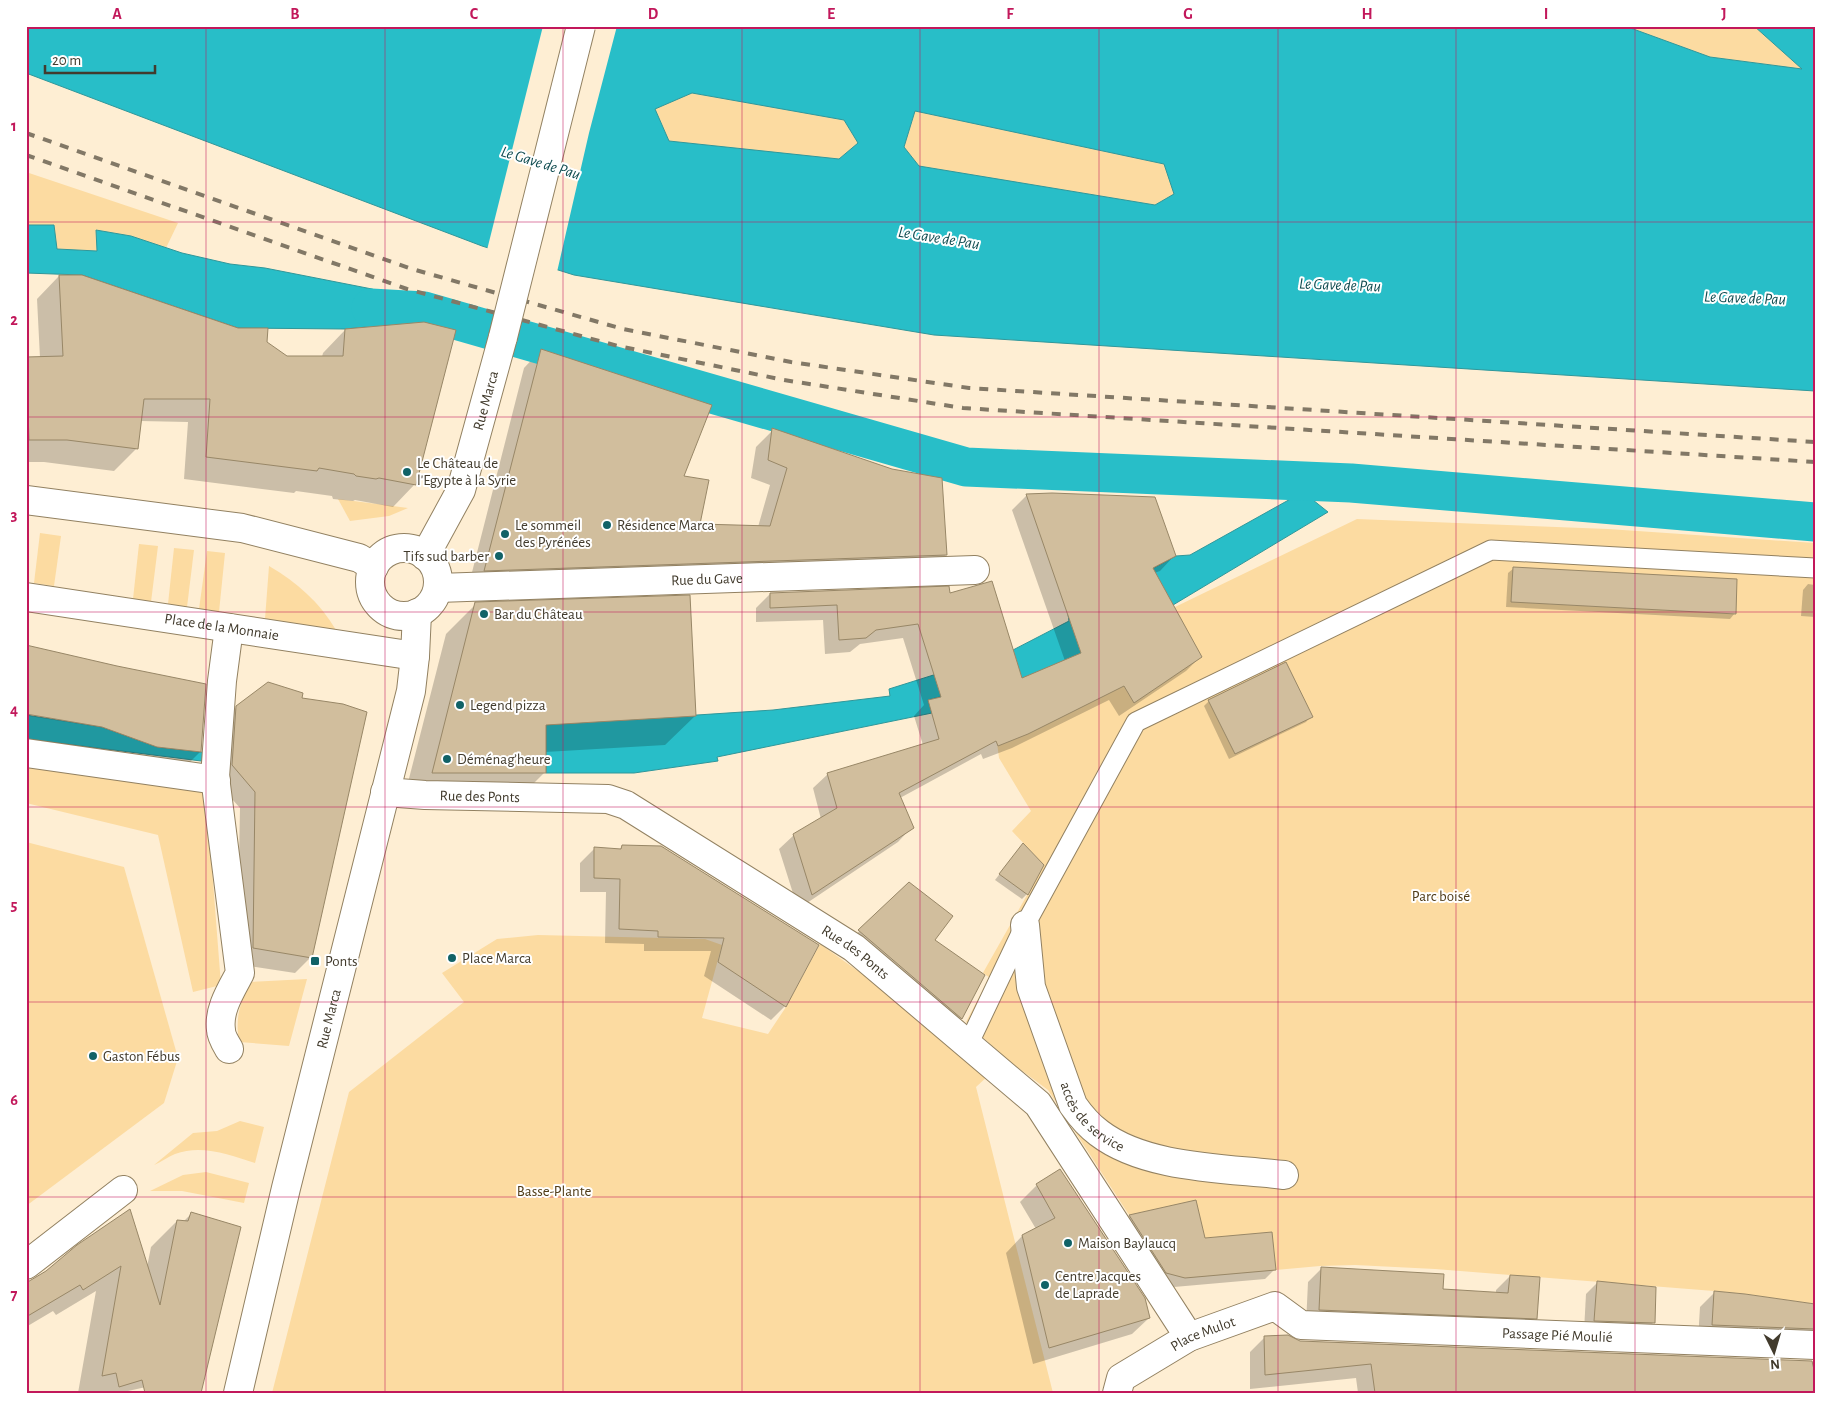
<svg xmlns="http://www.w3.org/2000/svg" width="1841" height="1419" viewBox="0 0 1841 1419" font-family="'Alegreya Sans',sans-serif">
	<rect width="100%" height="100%" fill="#feeed3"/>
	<!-- green -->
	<g fill="#fcdba1">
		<path d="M1625,26H1754L1803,70L1710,57Z"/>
		<path d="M692,93L844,120L858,143L839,159L669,141L654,109Z"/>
		<path d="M915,111L1164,164L1175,195L1155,205L919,166L904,147Z"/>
		<path d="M26,172L178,223L166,248L131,236L96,230L97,251L56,249L54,225H26Z"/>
		<path d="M338,499L408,508L389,516L350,521Z"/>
		<path d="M1357,519L1608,529L1815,543V1304L1745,1294L1714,1291L1435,1269L1355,1265L1320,1266L1185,1278L1144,1235L1129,1215L1048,1090L1009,1061L966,1022L984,988L988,989L993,980L983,973L984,971L1044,865L1012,831L1031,811L999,758L991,696Z"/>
		<path d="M40,533L61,536L54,586L34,583Z"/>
		<path d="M139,544L158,546L151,602L133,599Z"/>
		<path d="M174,548L194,550L187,607L168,604Z"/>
		<path d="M207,551L225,553L219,612L199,609Z"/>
		<path d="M269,566C297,582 320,603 336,630L265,619Z"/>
		<path d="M26,762L206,792L221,985L193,992L158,835L26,803Z"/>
		<path d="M26,842L124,867L178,1058L164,1103L26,1206Z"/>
		<path d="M538,935L705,939L722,945L702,1018L768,1034L786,1007L820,944L858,971L860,969L989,1075L976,1087L1053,1393H272L349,1092L464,1002L442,973L497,939Z"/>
		<path d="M307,979L289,1046L239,1042C235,1016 240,1006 249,982Z"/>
		<path d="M240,1121L264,1127L255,1163C229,1155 202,1144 175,1154C168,1157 161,1162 154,1165L193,1133L217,1131Z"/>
		<path d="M206,1172L249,1183L244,1203L182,1191H150L183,1175Z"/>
	</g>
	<!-- water -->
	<g fill="#28bec8" stroke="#30979a" fill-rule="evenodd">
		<path d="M26,26H342L346,28L350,26H1625L1710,57L1802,69L1754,26H1815V391L934,335L574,275L482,246L26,73ZM692,93L844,120L858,143L839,159L669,141L655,109ZM915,111L1164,164L1174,194L1155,205L919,166L904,147Z"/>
		<path d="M26,225H54L57,249L97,251L96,230L131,236L182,253L230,264L265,268L372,289L383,293L424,299V322L345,329L238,328L82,275L26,273Z"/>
		<path d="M1303,492L1328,512L1173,605L1065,663L1063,661L987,694L985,685L928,700L932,713L717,757L718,761L634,773H546V725L773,710L890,696L889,689L1013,650L1069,621L1068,614L1176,556L1190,555Z"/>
		<path d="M26,715L102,727L157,747L209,753V762L26,739Z"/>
	</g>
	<!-- pier -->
	<path fill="#feeed3" d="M543,26H617L589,133L557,272L487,250Z"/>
	<!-- shadow -->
	<g fill="#0003">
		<path d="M59,276L265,342L286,357H322L323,353L345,330L415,484L393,507L355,500L353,501L333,499L332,496L296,491L294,493L184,479L188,422L140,421L137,448L114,471L44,462H26V358H40L37,299Z"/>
		<path d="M541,350L683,477L698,526L758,527L770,485L751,478L756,447L773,430L946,555L929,572L468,588L524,368Z"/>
		<path d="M1052,495L1174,556L1160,571L1154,573L1200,657L1186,671L1119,716L1109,700L1012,748L983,759L981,754L900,798L912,827L898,842L798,909L779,849L794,835L821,819L813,788L828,774L923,745L914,716L924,705L903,638L860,644L850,652L825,654L823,620L756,622V608L770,594H949L1021,680L1065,661L1012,510L1026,496Z"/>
		<path d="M1514,568L1735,613L1730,619L1506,607L1508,573Z"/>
		<path d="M1808,584L1815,585V617L1801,616L1803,590Z"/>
		<path d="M476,604L695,716L665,745L545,752V772L515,802H403L446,634Z"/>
		<path d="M26,646L200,752L175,777L26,743Z"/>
		<path d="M1209,701L1311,716L1306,722L1229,759L1204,706Z"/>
		<path d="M237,707L311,957L295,973L237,964L240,808L216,781L220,724Z"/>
		<path d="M622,847H661L785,1006L771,1020L704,976L711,951H644V944L605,943L606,892H580V863L594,849L619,850Z"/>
		<path d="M1018,850L1027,894L1022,899L995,880Z"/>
		<path d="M909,883L933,940L983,975L961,1019L951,1029L848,942Z"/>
		<path d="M1037,1185L1149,1318L1132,1334L1033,1364L1006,1253L1022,1236L1036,1229L1020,1202Z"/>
		<path d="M1195,1202L1204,1239L1275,1269L1265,1279L1174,1287L1157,1282L1120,1225L1129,1216Z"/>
		<path d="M191,1214L182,1379L119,1393H78L96,1291L56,1315L53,1311L26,1327V1284L46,1272L78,1246L147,1267L151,1247L177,1221L183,1222Z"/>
		<path d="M1322,1268L1442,1290L1496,1294V1290L1510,1276L1535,1318L1521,1332L1306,1324L1308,1282Z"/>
		<path d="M1597,1283L1653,1323L1642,1334L1584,1331L1586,1294Z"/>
		<path d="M1715,1292L1815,1305V1354L1698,1340L1700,1307Z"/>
		<path d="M1265,1337L1300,1342L1815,1362V1393H1358L1356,1378L1250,1389V1352Z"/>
	</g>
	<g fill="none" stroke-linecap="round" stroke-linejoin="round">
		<!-- canal -->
		<path stroke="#28bec8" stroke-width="39" d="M371,308L424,311L966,467L1351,483L1815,522"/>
	</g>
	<!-- building -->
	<g fill="#d1be9d" stroke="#988767">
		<path d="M59,275H82L238,328H268L267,342L287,356H343L345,329L424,322L456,330L416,485L379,478L376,479L356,476L354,474L319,468L317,471L206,457L210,399H144L138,449L67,440H29L26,357L63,356Z"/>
		<path d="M541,349L712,405L684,476L709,480L700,524L770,526L787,468L768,460L772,428L892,469L942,478L947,555L484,571Z"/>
		<path d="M1052,493L1155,497L1176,556L1153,568L1202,657L1134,703L1124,686L1028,734L998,746L996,741L899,793L914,828L812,895L793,834L837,808L827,773L939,739L928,700L941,697L918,624L876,630L866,638L839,640L837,605L770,608V593L949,586L950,593L992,581L1022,678L1081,653L1026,494Z"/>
		<path d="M1513,567L1737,579L1736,614L1511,602Z"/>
		<path d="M690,595L696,716L546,725V773H432L475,602Z"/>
		<path d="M26,645L117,666L206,684L201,752L157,747L102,727L26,714Z"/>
		<path d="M1286,662L1313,717L1235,754L1208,700Z"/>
		<path d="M268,682L303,693L302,698L343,704L367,712L312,958L253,948L255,792L232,765L236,706Z"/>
		<path d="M1023,843L1044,865L1028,895L999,874Z"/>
		<path d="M622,845L661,846L819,945L786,1007L718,962L724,938L658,937V931L619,929L620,879L594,878V847L621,849Z"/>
		<path d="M909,882L953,916L935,940L985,975L962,1019L858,930Z"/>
		<path d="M1060,1169L1145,1298L1150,1318L1049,1348L1022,1235L1055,1218L1036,1184Z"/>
		<path d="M1196,1200L1205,1238L1272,1232L1276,1270L1185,1278L1166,1273L1129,1215Z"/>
		<path d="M130,1209L160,1305L177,1220L188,1221L191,1212L241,1227L201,1393H145L142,1380L119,1387L116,1373L102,1376L121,1266L83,1290L80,1285L26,1317V1283L46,1271L77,1245Z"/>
		<path d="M1321,1267L1444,1274L1443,1289L1508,1293L1510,1275L1540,1277L1537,1319L1319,1310Z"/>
		<path d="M1597,1281L1656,1287L1655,1323L1594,1321Z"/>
		<path d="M1714,1291L1745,1294L1815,1304V1329L1712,1325Z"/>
		<path d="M1288,1335L1300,1341L1812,1361L1815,1374V1393H1375L1371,1364L1265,1375L1264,1336Z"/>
	</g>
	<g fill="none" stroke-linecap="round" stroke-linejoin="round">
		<defs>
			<path id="lane" d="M968,1045L1025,925L1136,722L1491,550L1815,568"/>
			<g id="street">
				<path id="s1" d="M438,588L975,570"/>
				<path id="s2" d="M26,597L415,656"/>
				<path d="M26,753L216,780"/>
				<path id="s3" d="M385,792L425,795L608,799L626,805L854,948L1038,1104L1189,1337"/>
				<path id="s4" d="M1025,925L1031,987L1073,1105C1080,1115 1088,1125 1099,1133C1146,1169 1226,1168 1284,1175"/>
				<path d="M229,1049C226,1044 221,1036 221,1030C218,1010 231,990 240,973L215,777L222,681L229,628"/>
				<path d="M26,1265L123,1190"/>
				<path id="s5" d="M1117,1393L1121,1378L1189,1337L1275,1306L1301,1325L1815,1345"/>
			</g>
			<g id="secondary">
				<path d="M26,500L242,528L359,558L374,567"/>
				<circle cx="404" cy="582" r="34"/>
				<path id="s6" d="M425,556L461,490L503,337"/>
				<path id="s7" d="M238,1393L286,1188L411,691L415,656L417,613"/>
			</g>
		</defs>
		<!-- lane casing -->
		<use href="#lane" stroke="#928161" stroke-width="21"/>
		<!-- street casing -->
		<use href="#street" stroke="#928161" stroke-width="30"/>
		<!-- secondary casing -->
		<use href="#secondary" stroke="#928161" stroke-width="30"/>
		<!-- lane -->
		<use href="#lane" stroke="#fff" stroke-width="19"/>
		<!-- street -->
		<use href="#street" stroke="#fff" stroke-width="28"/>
		<!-- secondary -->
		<use href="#secondary" stroke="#fff" stroke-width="28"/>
		<!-- rail -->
		<g stroke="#827866" stroke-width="4" stroke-dasharray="9 9" stroke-linecap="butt">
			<path d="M26,133L412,269L623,329L791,362L969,388L1815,442"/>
			<path d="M26,155L407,289L618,346L784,380L963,408L1815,462"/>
		</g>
		<defs>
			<path id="secondary-bridge" d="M503,337L581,26"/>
		</defs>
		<!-- secondary-bridge casing -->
		<use href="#secondary-bridge" stroke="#928161" stroke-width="30" stroke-linecap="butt"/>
		<!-- secondary-bridge -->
		<use href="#secondary-bridge" stroke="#fff" stroke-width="28"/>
	</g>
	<!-- grid -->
	<path fill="none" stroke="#c2185b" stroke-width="1" stroke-opacity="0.55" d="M206,26V1393M385,26V1393M563,26V1393M742,26V1393M920,26V1393M1099,26V1393M1278,26V1393M1456,26V1393M1635,26V1393M26,222H1815M26,417H1815M26,612H1815M26,807H1815M26,1002H1815M26,1197H1815"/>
	<!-- markers -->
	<g fill="#116267" stroke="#fff" stroke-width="2">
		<circle cx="407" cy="472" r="5"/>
		<circle cx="607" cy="525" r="5"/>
		<circle cx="505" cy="534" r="5"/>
		<circle cx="499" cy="556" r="5"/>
		<circle cx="484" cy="614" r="5"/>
		<circle cx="460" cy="705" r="5"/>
		<circle cx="447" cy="759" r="5"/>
		<circle cx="452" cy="958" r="5"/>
		<rect x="310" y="956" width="10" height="10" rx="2.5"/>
		<circle cx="93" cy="1056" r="5"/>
		<circle cx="1068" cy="1243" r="5"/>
		<circle cx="1045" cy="1285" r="5"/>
	</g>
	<g text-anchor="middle" stroke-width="4" stroke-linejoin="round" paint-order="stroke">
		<!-- street labels -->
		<g font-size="15" fill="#423b2d" stroke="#fff">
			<text dy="5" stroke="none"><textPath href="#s6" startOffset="168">Rue Marca</textPath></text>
			<text dy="5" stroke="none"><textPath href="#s1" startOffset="269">Rue du Gave</textPath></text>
			<text dy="5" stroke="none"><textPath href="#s2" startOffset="198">Place de la Monnaie</textPath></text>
			<text dy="5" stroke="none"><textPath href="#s3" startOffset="95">Rue des Ponts</textPath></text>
			<text dy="5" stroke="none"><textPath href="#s3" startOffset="515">Rue des Ponts</textPath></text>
			<text dy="5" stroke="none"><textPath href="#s7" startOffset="385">Rue Marca</textPath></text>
			<text dy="5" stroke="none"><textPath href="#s4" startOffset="209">accès de service</textPath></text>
			<text dy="5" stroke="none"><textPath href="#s5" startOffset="109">Place Mulot</textPath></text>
			<text dy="5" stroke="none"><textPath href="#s5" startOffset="475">Passage Pié Moulié</textPath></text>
		</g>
		<!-- poi labels -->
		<g font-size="15" fill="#423b2d" stroke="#fff" text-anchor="start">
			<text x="417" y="468">Le Château de<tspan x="417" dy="17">l'Egypte à la Syrie</tspan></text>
			<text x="515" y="530">Le sommeil<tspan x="515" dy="17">des Pyrénées</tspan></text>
			<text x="617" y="530">Résidence Marca</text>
			<text x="489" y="561" text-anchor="end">Tifs sud barber</text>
			<text x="494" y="619">Bar du Château</text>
			<text x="470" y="710">Legend pizza</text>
			<text x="457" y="764">Déménag’heure</text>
			<text x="462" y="963">Place Marca</text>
			<text x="325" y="966">Ponts</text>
			<text x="103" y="1061">Gaston Fébus</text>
			<text x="1078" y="1248">Maison Baylaucq</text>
			<text x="1055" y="1281">Centre Jacques<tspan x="1055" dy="17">de Laprade</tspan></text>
		</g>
		<!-- park labels -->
		<g font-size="15" fill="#503c18" stroke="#fff">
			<text x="1441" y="901">Parc boisé</text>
			<text x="554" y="1196">Basse-Plante</text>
		</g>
		<!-- water labels -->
		<g font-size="16" font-style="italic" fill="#114d51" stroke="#fff">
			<text transform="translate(541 162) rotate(17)" y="6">Le Gave de Pau</text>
			<text transform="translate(939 237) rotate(9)" y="6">Le Gave de Pau</text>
			<text transform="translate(1340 284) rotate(2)" y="6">Le Gave de Pau</text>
			<text transform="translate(1745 297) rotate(2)" y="6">Le Gave de Pau</text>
		</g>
	</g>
	<!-- border -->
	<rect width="1841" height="1419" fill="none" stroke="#ffffff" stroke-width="55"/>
	<!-- north arrow -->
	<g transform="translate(1774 1352) rotate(175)" stroke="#ffffff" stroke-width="4" paint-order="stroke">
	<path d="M0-4L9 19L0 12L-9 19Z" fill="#423b2d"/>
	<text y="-8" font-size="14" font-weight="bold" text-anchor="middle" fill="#423b2d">N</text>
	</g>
	<!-- scale -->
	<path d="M45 65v8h110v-8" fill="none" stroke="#423b2d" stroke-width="2.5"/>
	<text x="52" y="65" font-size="15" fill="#423b2d" stroke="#ffffff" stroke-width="4" paint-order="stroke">20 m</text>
	<rect x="28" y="28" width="1786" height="1364" fill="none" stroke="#c2185b" stroke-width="2"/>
	<g font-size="16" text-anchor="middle" font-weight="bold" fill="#c2185b">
		<text x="117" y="19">A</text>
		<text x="295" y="19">B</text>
		<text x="474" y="19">C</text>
		<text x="653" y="19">D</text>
		<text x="831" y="19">E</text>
		<text x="1010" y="19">F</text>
		<text x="1188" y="19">G</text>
		<text x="1367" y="19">H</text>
		<text x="1546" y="19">I</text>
		<text x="1724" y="19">J</text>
		<text x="14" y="131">1</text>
		<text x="14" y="325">2</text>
		<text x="14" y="520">3</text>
		<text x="14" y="715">4</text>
		<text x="14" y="910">5</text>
		<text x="14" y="1105">6</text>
		<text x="14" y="1300">7</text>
	</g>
</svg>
